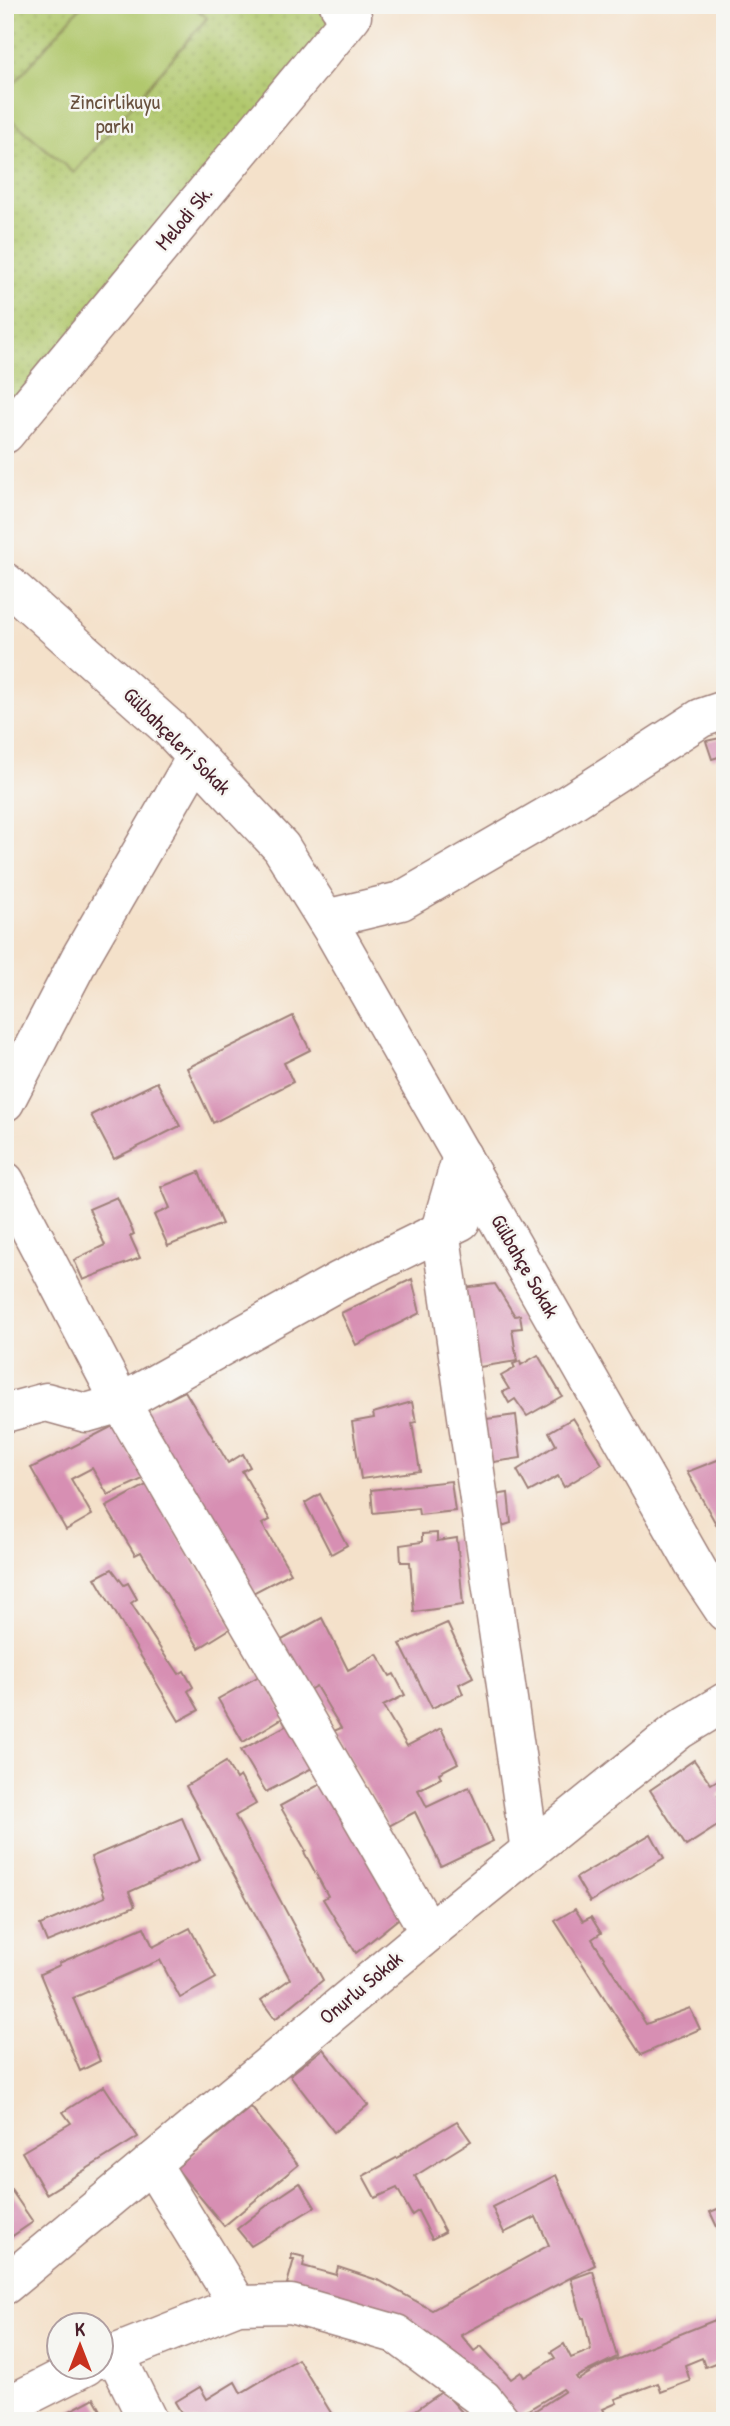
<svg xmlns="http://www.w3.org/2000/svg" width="730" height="2426" viewBox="0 0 730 2426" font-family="'Patrick Hand',sans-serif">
	<defs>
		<pattern id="grass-dots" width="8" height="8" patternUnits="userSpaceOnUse" patternTransform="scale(1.75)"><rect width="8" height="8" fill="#b1c86d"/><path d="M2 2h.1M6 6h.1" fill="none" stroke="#9aab5f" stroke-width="1.8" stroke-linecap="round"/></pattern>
	</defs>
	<rect width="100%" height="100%" fill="#f6f6f2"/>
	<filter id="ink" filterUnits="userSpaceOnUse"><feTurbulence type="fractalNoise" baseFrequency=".0143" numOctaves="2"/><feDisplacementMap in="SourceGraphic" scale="14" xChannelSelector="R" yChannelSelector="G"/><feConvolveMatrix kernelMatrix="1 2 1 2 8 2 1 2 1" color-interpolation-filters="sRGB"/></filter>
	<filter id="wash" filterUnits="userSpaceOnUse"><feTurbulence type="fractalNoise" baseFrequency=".00686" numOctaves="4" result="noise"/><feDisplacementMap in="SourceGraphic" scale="28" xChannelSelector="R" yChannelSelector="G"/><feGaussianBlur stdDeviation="1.57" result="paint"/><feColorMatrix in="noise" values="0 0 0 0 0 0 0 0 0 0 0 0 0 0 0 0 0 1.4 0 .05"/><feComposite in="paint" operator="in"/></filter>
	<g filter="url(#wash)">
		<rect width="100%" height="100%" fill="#f4e1ca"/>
		<!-- grass -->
		<path fill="url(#grass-dots)" stroke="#7e744c" stroke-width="2" d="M5,5H318L337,21L5,413Z"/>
		<!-- pitch -->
		<path fill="#b1c86d" stroke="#7e744c" stroke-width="2" d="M82,5H192L207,18L74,173L5,114V94Z"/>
		<g id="blocks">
			<!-- building -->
			<g fill="#d78fb3">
				<path d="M725,737V755L712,759L706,741Z"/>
				<path d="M293,1016L310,1050L284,1063L293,1082L213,1123L187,1068Z"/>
				<path d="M157,1082L180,1126L114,1159L91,1115Z"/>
				<path d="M199,1172L222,1224L168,1246L154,1215L170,1208L161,1187Z"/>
				<path d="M117,1197L134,1234L130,1236L140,1258L83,1280L74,1260L105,1245L89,1209Z"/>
				<path d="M412,1279L420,1313L356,1345L341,1313Z"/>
				<path d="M495,1284L515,1316L520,1315L522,1328L512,1329L517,1361L473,1368L463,1288Z"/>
				<path d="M538,1355L562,1396L527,1416L515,1399L509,1403L503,1392L509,1389L501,1376L515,1368L513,1364L520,1361L521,1365Z"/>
				<path d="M185,1391L228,1463L243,1454L250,1467L242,1471L270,1520L262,1524L291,1573L251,1594L144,1411Z"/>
				<path d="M412,1402L416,1422L412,1423L420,1471L361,1479L352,1422L374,1418L373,1413Z"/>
				<path d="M516,1415L521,1458L486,1463L479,1420Z"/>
				<path d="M573,1418L602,1464L564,1487L558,1476L529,1492L517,1470L556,1445L549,1432Z"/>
				<path d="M113,1426L145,1478L108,1495L92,1468L71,1479L92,1515L66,1530L31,1468Z"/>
				<path d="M725,1457V1540L687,1472Z"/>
				<path d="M451,1481L455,1511L419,1515L418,1508L373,1513L371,1490Z"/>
				<path d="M148,1484L233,1627L199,1648L141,1552L135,1555L106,1507Z"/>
				<path d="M508,1493L511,1523L493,1529L488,1496Z"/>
				<path d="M320,1494L347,1545L331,1554L305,1503Z"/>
				<path d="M437,1533V1541L457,1538L463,1605L414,1612L410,1562H401L400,1545L422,1542V1534Z"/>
				<path d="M112,1569L124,1585L128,1583L137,1599L131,1603L169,1662H171L179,1674L184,1671L193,1687L188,1691L199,1710L179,1721L95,1578Z"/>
				<path d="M322,1618L348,1670L377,1654L390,1676L394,1674L405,1695L383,1706L407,1746L441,1728L458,1763L439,1773L441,1778L418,1790L427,1807L469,1787L493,1841L441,1866L415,1812L389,1826L334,1731L341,1728L316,1686L309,1690L280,1641Z"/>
				<path d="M447,1623L473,1677L459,1684L463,1694L432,1708L400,1644Z"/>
				<path d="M261,1675L286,1716L243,1742L218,1699Z"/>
				<path d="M291,1723L316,1766L266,1792L241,1750Z"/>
				<path d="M694,1760L711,1784L721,1778L725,1784V1790L718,1795L725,1805V1821L686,1846L650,1790Z"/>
				<path d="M226,1762L236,1779L240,1776L256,1804L235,1816L323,1980L275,2019L261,2000L290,1979L186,1786Z"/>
				<path d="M326,1781L403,1915L356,1953L323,1899L328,1896L304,1852L306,1851L280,1806Z"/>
				<path d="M182,1818L200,1860L129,1892L135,1906L47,1942L40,1925L105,1897L91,1857Z"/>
				<path d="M651,1834L664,1858L590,1902L576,1878Z"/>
				<path d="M575,1909L583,1921L591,1917L601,1933L592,1939L646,2024L690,2008L700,2029L641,2055L555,1921Z"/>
				<path d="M144,1927L153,1947L190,1928L216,1978L180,1998L160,1960L73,1998L100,2061L80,2071L40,1974L60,1965L59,1963Z"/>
				<path d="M323,2049L368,2105L334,2132L290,2075Z"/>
				<path d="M104,2086L138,2137L46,2194L22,2152L71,2123L63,2112Z"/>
				<path d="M251,2107L298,2165L224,2226L176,2168Z"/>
				<path d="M457,2121L471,2141L415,2176L445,2232L432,2239L418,2211L412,2215L397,2188L375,2198L363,2176L402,2155L401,2154Z"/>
				<path d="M556,2175L595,2265L461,2335L474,2351L481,2346L511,2379L521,2372L524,2377L555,2358L551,2352L564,2344L571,2358L591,2350L584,2318H582L571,2279L593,2271L617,2357L576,2377L578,2380L601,2366L725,2316V2359L705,2367L702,2358L685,2365L690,2381L661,2392L658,2383L615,2399L617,2403L603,2409L606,2415L592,2421H519L565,2391L563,2389L515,2418L366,2310L287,2284L294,2259H291L292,2254L305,2257L303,2266L336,2275L338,2267L380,2281L432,2310L549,2245L536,2217L504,2233L492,2207Z"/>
				<path d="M5,2181L33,2222L5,2241Z"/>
				<path d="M300,2183L315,2207L251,2246L237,2229L270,2203Z"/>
				<path d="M725,2206V2244L710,2212Z"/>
				<path d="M298,2359L336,2421H186L175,2402L200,2387L207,2399L235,2382L241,2393Z"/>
				<path d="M443,2391L470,2421H400Z"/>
				<path d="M94,2398L107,2421H51Z"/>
			</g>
		</g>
	</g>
	<g filter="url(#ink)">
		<use href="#blocks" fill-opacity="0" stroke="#9f807a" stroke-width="2"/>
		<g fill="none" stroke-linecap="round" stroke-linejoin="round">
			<defs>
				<g id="minor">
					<path d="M5,434L352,16L339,5"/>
					<path d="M5,582L170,729L281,847L335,934L701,1576L725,1612"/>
					<path d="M326,919L401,901L563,807L701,718L725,710"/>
					<path d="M5,1102L80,958L196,757"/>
					<path d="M462,1156L440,1230L530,1851"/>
					<path d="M5,1181L121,1403L429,1932"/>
					<path d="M5,1413L46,1402L86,1413L121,1403L339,1281L461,1221"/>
					<path d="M151,2163L238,2305"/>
					<path d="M5,2285L429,1932L679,1730L725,1702"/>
					<path d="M115,2354L148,2421"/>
					<path d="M102,2359L238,2305L291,2304L396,2334L483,2399L501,2421"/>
					<path d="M5,2407L86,2366"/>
				</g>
			</defs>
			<!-- minor casing -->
			<use href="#minor" stroke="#9f807a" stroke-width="41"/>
			<!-- minor -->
			<use href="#minor" stroke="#fff" stroke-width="38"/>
		</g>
	</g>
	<g text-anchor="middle" stroke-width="5" stroke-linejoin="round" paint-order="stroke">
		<!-- park labels -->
		<g font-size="21" fill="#69523f" stroke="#f6f6f2">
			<text x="115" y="109">Zincirlikuyu<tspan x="115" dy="24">parkı</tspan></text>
		</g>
		<!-- street labels -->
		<g font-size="21" fill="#4a1f2b" stroke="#f6f6f2">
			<text transform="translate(184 218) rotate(-50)" y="7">Melodi Sk.</text>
			<text transform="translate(177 741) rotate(45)" y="7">Gülbahçeleri Sokak</text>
			<text transform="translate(525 1266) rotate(60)" y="7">Gülbahçe Sokak</text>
			<text transform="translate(361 1988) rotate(-40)" y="7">Onurlu Sokak</text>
		</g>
	</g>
	<!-- margin -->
	<rect width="730" height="2426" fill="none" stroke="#f6f6f2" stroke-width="28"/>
	<!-- north arrow -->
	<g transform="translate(80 2346)"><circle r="33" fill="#f6f6f2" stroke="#b1a0a2" stroke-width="2"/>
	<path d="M0-5L12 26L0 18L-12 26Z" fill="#c8321e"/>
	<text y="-10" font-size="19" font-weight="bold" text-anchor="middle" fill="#4a1f2b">K</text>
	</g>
</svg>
